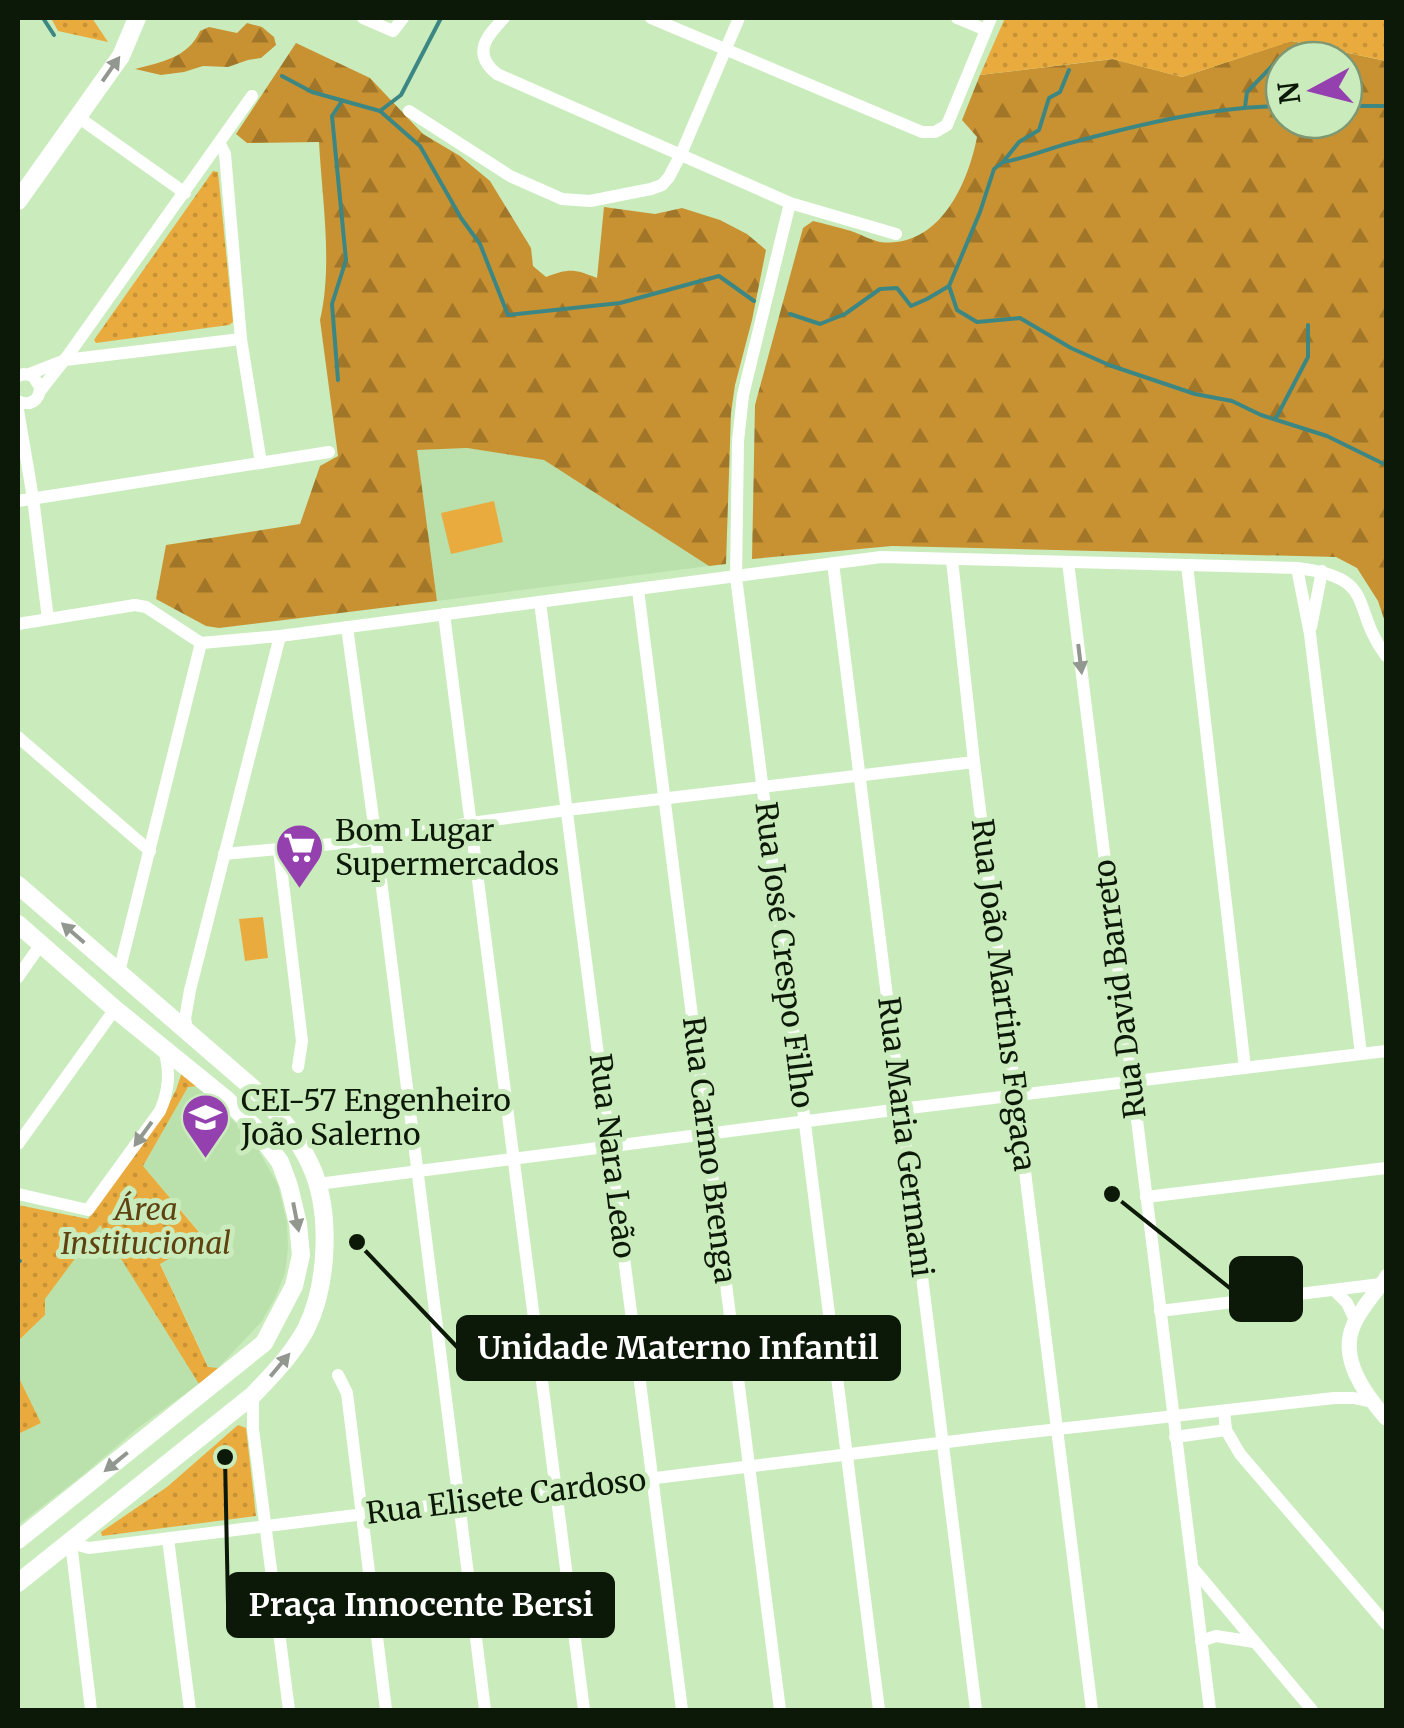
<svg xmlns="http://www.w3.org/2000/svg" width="1404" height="1728" viewBox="0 0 1404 1728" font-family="Merriweather,'Noto Sans KR',serif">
	<defs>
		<pattern id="forest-firs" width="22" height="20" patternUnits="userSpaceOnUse" patternTransform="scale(2.5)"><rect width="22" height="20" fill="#c89233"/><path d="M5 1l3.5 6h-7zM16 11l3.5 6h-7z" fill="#a17629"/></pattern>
		<pattern id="park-dots" width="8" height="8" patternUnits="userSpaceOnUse" patternTransform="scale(2.5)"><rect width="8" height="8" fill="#eaab3e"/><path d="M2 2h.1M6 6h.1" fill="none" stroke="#c89335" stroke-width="1.8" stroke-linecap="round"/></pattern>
	</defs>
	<rect width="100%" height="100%" fill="#caecbc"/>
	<!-- built -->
	<g fill="#bae1ab">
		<path d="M467,448L544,460L709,566L437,601L417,450Z"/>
		<path d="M200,1086L254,1142L278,1185L287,1223L288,1248L285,1273L275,1298L262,1321L218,1368H209L160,1263L204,1237L143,1166L188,1087Z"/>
		<path d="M100,1224L199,1384L139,1427L83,1475L18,1525V1434L41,1423L18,1376V1341L45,1315V1299Z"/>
	</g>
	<!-- grass -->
	<g fill="#eaab3e">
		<path d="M494,501L503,542L451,554L441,513Z"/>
		<path d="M263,917L268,958L245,961L239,919Z"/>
	</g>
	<!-- forest -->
	<g fill="url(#forest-firs)" fill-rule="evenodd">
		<path d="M247,23L262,27L274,37L276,45L261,58L248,60L228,67L203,66L184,72L161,75L135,69C161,62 188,58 200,31L209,27L237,33Z"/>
		<path d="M1291,41L1386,61V625L1378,601L1357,568L1336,557L892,546L752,559L755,405L803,228L813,221C825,224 838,227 851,231C860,234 871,240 880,242C939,249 968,184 977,137L962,120L980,75L1113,59L1182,77ZM1284,60H1344V120H1284Z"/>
		<path d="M296,43L370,78L423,134L460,156L490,181L531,248L533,266L546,277C569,268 575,269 597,278L604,207L655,214L682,208L720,220L747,234L766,250L752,320L735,385L731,413L726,564L709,566L544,460L467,448L417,450L437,601L219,628L206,626L156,599L166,545L300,524L320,466L338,456L320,320C333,265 322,199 319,142L247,143L236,134Z"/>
	</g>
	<!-- park -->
	<g fill="url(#park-dots)">
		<path d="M51,18H92L108,42L58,31Z"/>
		<path d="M1005,18H1386V61L1292,41L1182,77L1112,59L980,75Z"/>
		<path d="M213,171L218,172L233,322L229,325L96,343L94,340Z"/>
		<path d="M182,1072L200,1086L188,1087L143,1166L204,1238L160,1264L208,1367L218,1368L199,1384L100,1225L45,1299V1315L18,1341V1205L88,1219L162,1117L176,1090Z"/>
		<path d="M18,1376L41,1423L18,1434Z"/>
		<path d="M238,1425L246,1428L256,1516L102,1536L101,1532L167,1487Z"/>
	</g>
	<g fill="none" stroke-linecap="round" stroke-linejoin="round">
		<!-- stream -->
		<g stroke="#3c8783" stroke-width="4">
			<path d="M43,18L54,35"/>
			<path d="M282,76L312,92L380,111L420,146L461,218L480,244L508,315L620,303L719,276L754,301"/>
			<path d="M1344,106H1386"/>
			<path d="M1245,107L1247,92L1279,59"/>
			<path d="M380,111L401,95L441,18"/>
			<path d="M1003,162C1027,158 1047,149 1070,143C1142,124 1209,107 1284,106"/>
			<path d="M949,286L980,212L994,169L1003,162L1019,142L1039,130L1049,98L1060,92L1069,70"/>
			<path d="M790,314L820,324L845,314L880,289L897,288L911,306L927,299L949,286L957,310L977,322L1020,318L1071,348L1109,365L1195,394L1232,401L1261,415L1327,436L1386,465"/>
			<path d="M338,380L332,304L346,260L332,116L342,101"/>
			<path d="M1276,418L1308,357V325"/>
			<path d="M18,1262L20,1261"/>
		</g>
		<!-- minor -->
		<g stroke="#fff" stroke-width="12">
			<path d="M363,18L393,31L403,18"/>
			<path d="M504,18C487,36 471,53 497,74L790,203L896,234"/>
			<path d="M651,18L922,132H935L947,125L991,18"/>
			<path d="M957,18L986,30"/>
			<path d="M409,111L510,176L562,199L590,201L651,189L662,185L669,177L681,154L739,18"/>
			<path d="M78,117L185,193"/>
			<path d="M220,144L225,154L241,339L261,463"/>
			<path d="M790,203L743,395L738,441L736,577L879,1710"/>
			<path d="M29,374L65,360L241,339"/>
			<path d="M18,376L24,374L33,376L40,387C40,400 30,407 18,401"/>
			<path d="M40,391L69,354L252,96"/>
			<path d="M18,410L33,498L48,619"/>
			<path d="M18,501L329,452"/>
			<path d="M952,560L974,762L1092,1710"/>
			<path d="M1068,562L1210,1710"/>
			<path d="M833,563L976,1710"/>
			<path d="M1187,565L1245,1068"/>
			<path d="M1297,568L1310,634L1361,1054"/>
			<path d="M638,590L780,1710"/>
			<path d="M540,602L682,1710"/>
			<path d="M444,614L584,1710"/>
			<path d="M18,624L135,605L146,607L201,643L119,972"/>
			<path d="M347,627L376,840L485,1710"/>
			<path d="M1311,627L1322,571"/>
			<path d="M201,643L280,636L881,557L1297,568C1379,578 1349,606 1386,656"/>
			<path d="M18,737L150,851"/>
			<path d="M279,850L302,1041L298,1067"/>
			<path d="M224,854L376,840L471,823L567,810L974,762"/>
			<path d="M18,977L41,944"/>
			<path d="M188,1032L185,1019L190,990L280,636"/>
			<path d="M18,1144L115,1009"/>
			<path d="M318,1184L901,1109L1386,1051"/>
			<path d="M18,1194L88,1210L160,1111C169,1091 171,1072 164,1050"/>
			<path d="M1146,1197L1386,1168"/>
			<path d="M1334,1290L1347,1303L1355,1320"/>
			<path d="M1160,1311L1381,1284L1386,1275"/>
			<path d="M338,1375L347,1393L386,1710"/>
			<path d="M253,1395V1429L289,1710"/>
			<path d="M1224,1411L1226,1430L1240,1454L1386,1624"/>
			<path d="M1175,1437L1226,1430"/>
			<path d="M168,1539L190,1710"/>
			<path d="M1193,1568L1312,1710"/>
			<path d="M1201,1641L1216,1636L1254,1642"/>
			<path d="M91,1710L71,1543L89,1548L996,1436L1334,1398H1354L1372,1402"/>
		</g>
		<!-- tertiary -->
		<path stroke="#fff" stroke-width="15" d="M1386,1283L1381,1284C1372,1297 1360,1310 1354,1324C1338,1358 1365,1394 1386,1418"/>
		<!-- secondary -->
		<g stroke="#fff" stroke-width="18">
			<path d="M18,201L121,56L137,18"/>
			<path d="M18,885L256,1091C278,1113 297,1136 310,1164C332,1210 328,1285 306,1329C292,1355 272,1375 253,1395L18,1583"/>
			<path d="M18,924L115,1009L227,1100L253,1126L280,1162L289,1186L298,1224L301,1255L294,1286L264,1343L18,1540"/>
		</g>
	</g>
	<!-- one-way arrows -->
	<defs><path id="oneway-solid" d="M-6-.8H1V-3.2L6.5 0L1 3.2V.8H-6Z" transform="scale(2.5)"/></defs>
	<g fill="#929890">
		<use href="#oneway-solid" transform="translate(111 69) rotate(-55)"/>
		<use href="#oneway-solid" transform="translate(1080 659) rotate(83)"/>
		<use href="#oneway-solid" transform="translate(73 933) rotate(-139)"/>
		<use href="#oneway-solid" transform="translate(143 1134) rotate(126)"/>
		<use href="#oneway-solid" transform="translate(296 1217) rotate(79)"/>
		<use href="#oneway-solid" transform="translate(280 1365) rotate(-50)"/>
		<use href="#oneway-solid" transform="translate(116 1462) rotate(141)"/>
	</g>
	<!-- icons -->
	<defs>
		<symbol id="supermarket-pin" viewBox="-11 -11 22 30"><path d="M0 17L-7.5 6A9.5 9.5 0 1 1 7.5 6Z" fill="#9441af" stroke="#caecbc"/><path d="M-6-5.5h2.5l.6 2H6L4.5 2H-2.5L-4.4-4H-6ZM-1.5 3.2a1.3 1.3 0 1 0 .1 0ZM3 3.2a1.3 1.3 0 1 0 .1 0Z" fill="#fff"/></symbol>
		<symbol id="school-pin" viewBox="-11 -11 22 30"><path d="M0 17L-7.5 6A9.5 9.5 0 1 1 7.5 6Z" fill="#9441af" stroke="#caecbc"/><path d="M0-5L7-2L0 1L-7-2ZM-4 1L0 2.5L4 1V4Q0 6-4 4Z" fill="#fff"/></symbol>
	</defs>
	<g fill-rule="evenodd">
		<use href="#supermarket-pin" x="272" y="820" width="55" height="75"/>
		<use href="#school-pin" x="178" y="1090" width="55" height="75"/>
	</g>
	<g text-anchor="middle" stroke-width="10" stroke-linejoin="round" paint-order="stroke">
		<!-- poi labels -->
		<g font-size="30" fill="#0d1908" stroke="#caecbc" text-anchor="start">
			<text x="335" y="841">Bom Lugar<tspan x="335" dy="34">Supermercados</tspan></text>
			<text x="241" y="1111">CEI-57 Engenheiro<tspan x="241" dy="34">João Salerno</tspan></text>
		</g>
		<!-- street labels -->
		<g font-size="30" fill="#0d1908" stroke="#caecbc">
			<text transform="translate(784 955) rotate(83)" y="10">Rua José Crespo Filho</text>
			<text transform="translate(1120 989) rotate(-97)" y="10">Rua David Barreto</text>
			<text transform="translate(1003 995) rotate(83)" y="10">Rua João Martins Fogaça</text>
			<text transform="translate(905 1137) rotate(83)" y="10">Rua Maria Germani</text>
			<text transform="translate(709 1150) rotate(83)" y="10">Rua Carmo Brenga</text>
			<text transform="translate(612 1156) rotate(83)" y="10">Rua Nara Leão</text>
			<text transform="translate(506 1497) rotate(-7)" y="10">Rua Elisete Cardoso</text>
		</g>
		<!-- park labels -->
		<g font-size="30" font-style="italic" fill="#5f4210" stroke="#caecbc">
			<text x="146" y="1220">Área<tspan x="146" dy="34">Institucional</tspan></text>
		</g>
	</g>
	<!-- callouts -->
	<path fill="none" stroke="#0d1908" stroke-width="4" d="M1112 1194L1231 1289M357 1242L458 1348M225 1457L228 1605"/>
	<g fill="#0d1908" stroke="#caecbc" stroke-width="4">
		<circle cx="1112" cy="1194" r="10"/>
		<circle cx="357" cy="1242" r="10"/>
		<circle cx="225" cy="1457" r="10"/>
	</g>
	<g fill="#0d1908" stroke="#0d1908" stroke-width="4">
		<rect x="1231" y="1258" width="70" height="62" rx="10"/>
		<rect x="458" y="1317" width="441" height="62" rx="10"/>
		<rect x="228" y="1574" width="385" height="62" rx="10"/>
	</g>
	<g font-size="32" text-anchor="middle" font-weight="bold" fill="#fff">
		<text x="1266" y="1301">ㅤ</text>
		<text x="678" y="1359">Unidade Materno Infantil</text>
		<text x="421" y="1616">Praça Innocente Bersi</text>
	</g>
	<!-- border -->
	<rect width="1404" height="1728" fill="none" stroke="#0d1908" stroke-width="40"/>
	<!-- north arrow -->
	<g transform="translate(1314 90) rotate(263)"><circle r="48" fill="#caecbc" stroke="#7e9874" stroke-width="2.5"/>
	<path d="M0-8L18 38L0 25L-18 38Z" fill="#9441af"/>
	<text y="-15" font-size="28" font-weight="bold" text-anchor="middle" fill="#0d1908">N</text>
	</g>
</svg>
